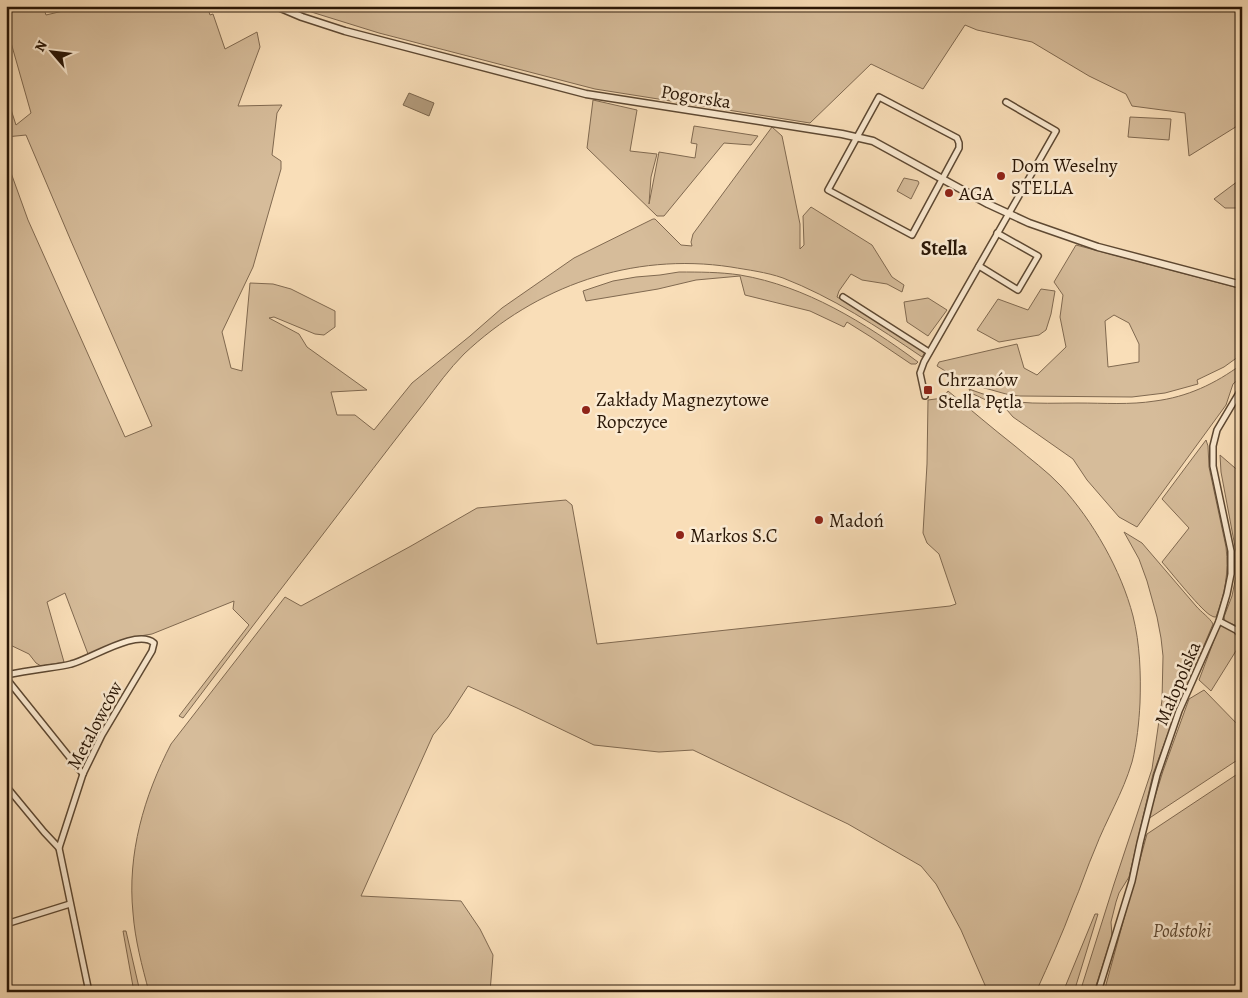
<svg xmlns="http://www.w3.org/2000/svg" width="1248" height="998" viewBox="0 0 1248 998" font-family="Alegreya,serif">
	<rect width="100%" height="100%" fill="#f9deb8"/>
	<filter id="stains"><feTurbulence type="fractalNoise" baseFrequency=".004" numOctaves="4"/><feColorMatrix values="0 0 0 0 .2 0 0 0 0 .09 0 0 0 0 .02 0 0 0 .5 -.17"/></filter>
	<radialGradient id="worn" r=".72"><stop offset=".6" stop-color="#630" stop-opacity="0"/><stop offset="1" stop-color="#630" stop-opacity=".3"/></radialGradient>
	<!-- green -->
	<g fill="#d6bc9a" stroke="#806950" fill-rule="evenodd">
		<path d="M6,6H43L46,15L84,6H207L210,15L213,14L225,49L257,32L260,47L238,106L282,105L277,113L272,155L281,161V169L253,267L222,332L231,368L242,371L250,283L273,284L291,289L335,311V327L324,335L315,334L274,317L269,318L299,334L307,347L367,390L331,392L337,415H355L374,430L412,383L470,336L502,308L574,258L653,219H655L681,245L692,246L691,242L693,234L772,127L782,136L800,224V249L804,245L803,216L811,207L872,245L892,277L904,285L902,292L887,284L862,280L851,274L839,291L837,297L854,307L925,352L922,357C878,327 832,297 783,278C766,272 748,270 731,267C632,252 536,286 464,354C449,369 437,386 424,403C401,432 379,461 356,491C298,567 240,642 183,718L179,716L249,625L233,609L234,601L152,634L134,637L119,641L88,654L65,593L47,602L64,662L41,666L36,663L29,654L6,643V442L10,440L6,430V159L28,220L125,437L152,426L71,241L26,135L6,137V94L16,125L31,113L6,25Z"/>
		<path d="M292,6H1242V123L1189,156L1185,113L1132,106L1126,94L1089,76L1032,42L977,30L965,25L923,89L871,64L810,123L595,89L379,33Z"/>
		<path d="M593,100L637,110L630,151L657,154L651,177L649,204L659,152L695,158L697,144L691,143L694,126L758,136L751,145L724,143L664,216H657L587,148Z"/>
		<path d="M1130,117L1171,119L1169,140L1128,137Z"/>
		<path d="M904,178L918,181L919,183L911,199L897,191Z"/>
		<path d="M1242,178L1241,208H1225L1214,199Z"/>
		<path d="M1076,245L1242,289V354L1224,367L1197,380L1198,384L1165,393L1132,397L1019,396L1006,394L981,387L952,375L937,366L939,362L1017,344L1024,368L1037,375L1066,347L1060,317L1063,295L1054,282ZM1114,315L1129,323L1139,344V362L1108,367L1105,321Z"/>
		<path d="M679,272C699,272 720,272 740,275C806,286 865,323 918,362L916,364H911L871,337L847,322L844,327L810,311L745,295L740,276L696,280L658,289L586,301L583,291L613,281L636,277L660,275Z"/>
		<path d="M1041,289L1055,291L1051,314L1046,330L1039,335L999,342L977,330L998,299L1028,310Z"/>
		<path d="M928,298L947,310L928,336L907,322L904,302Z"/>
		<path d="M1242,364V376L1233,384L1226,405L1137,527L1119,517L1087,480L1073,459L1013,417L1007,410L971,393L969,389C985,395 1001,400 1017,402C1037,404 1058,403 1078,403C1104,403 1130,405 1155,401C1187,397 1215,384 1242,364Z"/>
		<path d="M948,391C970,409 992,428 1015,446C1030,459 1047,471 1061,486C1093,521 1121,570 1133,616C1140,644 1141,674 1140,703C1139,722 1137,743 1132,762C1123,793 1106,820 1095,849C1087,867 1081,887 1073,905C1062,935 1049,963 1036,992H988L961,930L936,884L921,866L848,824L693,750L659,752L594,745L517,708L468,686L448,717L433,735L361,896L461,901L480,929L493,955L490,992H149C142,966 135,940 133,913C127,854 144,796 171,744L285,597L301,606L411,546L477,508L566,500L572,505L597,644L950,606L956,604L939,554L927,543L923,533L927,464L928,400L943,398Z"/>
		<path d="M1206,440L1208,446L1209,467L1226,547C1229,572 1225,594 1216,617C1215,617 1213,617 1212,616C1204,614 1170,571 1162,562L1189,528L1162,499Z"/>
		<path d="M1220,455L1242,474V628L1225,621L1224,617L1232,596L1236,576V552L1221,472Z"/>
		<path d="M1124,532L1142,543L1196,606C1201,612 1210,618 1213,624L1177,709L1153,774L1129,877L1119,893L1116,902L1111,922L1112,936L1094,992H1080L1114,884L1152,769L1162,700L1163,656L1161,638L1157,617L1147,581L1139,559Z"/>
		<path d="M1222,625L1237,634L1240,642L1239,646L1211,691L1199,680L1219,627Z"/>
		<path d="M1204,690L1242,729V757L1148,819L1163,771L1189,699Z"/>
		<path d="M1242,771V992H1104L1147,834Z"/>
		<path d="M1095,914H1098L1074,992H1063Z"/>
		<path d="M123,931H126L140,992H134Z"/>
	</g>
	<!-- water -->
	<path fill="#b29a7b" stroke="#7b654c" d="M409,93L434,103L429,116L403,105Z"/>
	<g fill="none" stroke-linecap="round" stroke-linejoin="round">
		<defs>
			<g id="minor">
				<path d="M879,97L957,138L959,143V148L912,235L828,190Z"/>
				<path d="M979,266L1018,290L1038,256L997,233"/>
				<path d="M843,297L929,352"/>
				<path d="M925,396L920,373L924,362L1056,131L1006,102"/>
				<path d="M1219,621L1236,630L1242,636"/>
				<path d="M6,675C20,672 34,670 48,668C56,667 64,666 71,664C91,659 137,628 154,643L152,651L102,735L83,774L59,848L89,992"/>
				<path d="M6,678L83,774"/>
				<path d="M6,786L44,832L59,848"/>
				<path d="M6,924L70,904"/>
				<path d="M1098,992L1132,881L1140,843L1157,775L1179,711L1219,621L1227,594L1231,574V551L1213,466V446L1217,430L1242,388"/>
			</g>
			<path id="tertiary" d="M276,6L302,17L345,31L586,94L842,134L873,141L988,204L1029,223L1098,247L1242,285"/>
		</defs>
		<!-- minor casing -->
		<use href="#minor" stroke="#5d4832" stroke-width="8"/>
		<!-- tertiary casing -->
		<use href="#tertiary" stroke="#5d4832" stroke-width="9"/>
		<!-- minor -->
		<use href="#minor" stroke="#fbead1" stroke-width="5"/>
		<!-- tertiary -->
		<use href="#tertiary" stroke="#fbead1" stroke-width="6"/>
	</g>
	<!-- markers -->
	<g fill="#8f2418" stroke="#fbead1" stroke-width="2">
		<circle cx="1001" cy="176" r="5"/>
		<circle cx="949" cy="193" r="5"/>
		<rect x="923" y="385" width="10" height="10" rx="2.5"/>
		<circle cx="586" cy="410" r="5"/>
		<circle cx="819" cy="520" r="5"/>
		<circle cx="680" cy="535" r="5"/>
	</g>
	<g text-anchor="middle" stroke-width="5" stroke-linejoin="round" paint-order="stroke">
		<!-- street labels -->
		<g font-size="19" fill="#291606" stroke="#fbead1">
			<text transform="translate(696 96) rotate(9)" y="7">Pogorska</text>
			<text transform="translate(1177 683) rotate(-67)" y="7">Małopolska</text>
			<text transform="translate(94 725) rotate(-62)" y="7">Metalowców</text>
		</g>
		<!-- poi labels -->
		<g font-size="19" fill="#291606" stroke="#fbead1" text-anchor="start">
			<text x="1011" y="172">Dom Weselny<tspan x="1011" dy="22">STELLA</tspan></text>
			<text x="959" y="200">AGA</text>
			<text x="938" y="386">Chrzanów<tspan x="938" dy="22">Stella Pętla</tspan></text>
			<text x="596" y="406">Zakłady Magnezytowe<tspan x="596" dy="22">Ropczyce</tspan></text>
			<text x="829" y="527">Madoń</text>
			<text x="690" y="542">Markos S.C</text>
		</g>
		<!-- park labels -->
		<g font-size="19" font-style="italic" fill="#5d4832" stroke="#fbead1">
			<text x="1182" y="937">Podstoki</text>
		</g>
		<!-- neighbourhood labels -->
		<g font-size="20" font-weight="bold" fill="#291606" stroke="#fbead1">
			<text x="944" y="255">Stella</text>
		</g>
	</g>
	<!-- margin -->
	<rect width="1248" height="998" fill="none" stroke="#f9deb8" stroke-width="25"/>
	<rect x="8" y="8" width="1233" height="983" fill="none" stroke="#291606" stroke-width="2.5"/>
	<rect x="12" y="12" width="1223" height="973" fill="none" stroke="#291606"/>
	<!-- north arrow -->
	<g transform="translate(52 52) rotate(298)" stroke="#fbead1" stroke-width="4" paint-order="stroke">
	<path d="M0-4L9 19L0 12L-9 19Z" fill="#291606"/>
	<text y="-8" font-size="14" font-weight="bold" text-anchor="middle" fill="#291606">N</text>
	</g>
	<rect width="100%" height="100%" filter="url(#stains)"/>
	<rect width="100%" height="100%" fill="url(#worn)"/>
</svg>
